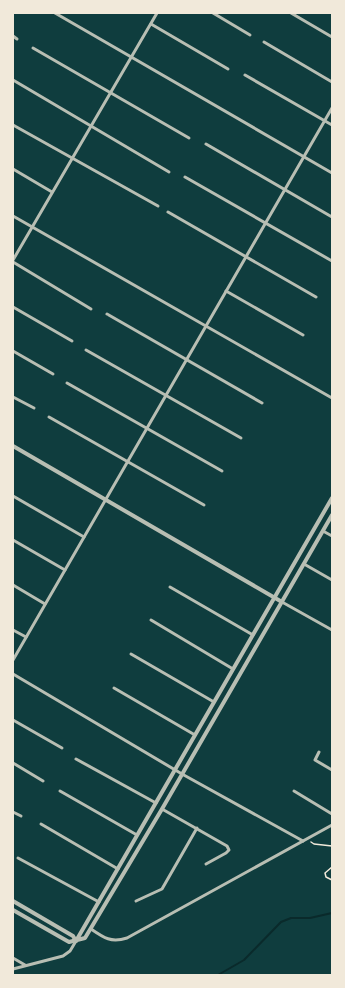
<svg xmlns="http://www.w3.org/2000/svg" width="345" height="988" viewBox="0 0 345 988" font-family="Karla,sans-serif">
	<rect width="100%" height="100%" fill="#0f3d3e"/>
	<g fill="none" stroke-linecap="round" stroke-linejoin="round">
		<!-- stream -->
		<path stroke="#0a2a2b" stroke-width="2" d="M218,975L244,960L281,922L291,918H310L332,913"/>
		<!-- path -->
		<g stroke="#f1e9da" stroke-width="1.5">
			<path d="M311,842L314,844L332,846"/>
			<path d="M332,867L325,873L326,877L332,880"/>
		</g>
		<!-- minor -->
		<g stroke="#b8beb3" stroke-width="3">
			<path d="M55,13L332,173"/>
			<path d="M213,13L250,35"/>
			<path d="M291,13L332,37"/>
			<path d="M151,24L228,69"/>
			<path d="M13,36L17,39"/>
			<path d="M264,42L332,82"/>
			<path d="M33,48L189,138"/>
			<path d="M245,75L332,125"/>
			<path d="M13,80L169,172"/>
			<path d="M13,125L158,206"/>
			<path d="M206,144L332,217"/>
			<path d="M13,169L52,192"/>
			<path d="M185,177L332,261"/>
			<path d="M168,212L316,297"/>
			<path d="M13,216L332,398"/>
			<path d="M13,260L157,13"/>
			<path d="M13,262L91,309"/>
			<path d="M226,291L303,335"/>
			<path d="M13,307L72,341"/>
			<path d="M107,314L262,403"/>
			<path d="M86,350L241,438"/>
			<path d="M13,351L53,374"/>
			<path d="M67,383L222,471"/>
			<path d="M13,397L34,408"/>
			<path d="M49,417L204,505"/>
			<path d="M13,496L84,537"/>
			<path d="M323,531L332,536"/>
			<path d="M13,540L65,570"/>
			<path d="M304,564L332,580"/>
			<path d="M13,585L45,604"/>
			<path d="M170,587L253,635"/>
			<path d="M282,602L332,630"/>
			<path d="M151,620L233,669"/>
			<path d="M13,630L26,637"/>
			<path d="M131,654L214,702"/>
			<path d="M13,660L332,108"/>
			<path d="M13,674L182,774L303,841"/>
			<path d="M114,688L195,735"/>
			<path d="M13,720L62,748"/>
			<path d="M319,752L315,760L332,770"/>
			<path d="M76,759L156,803"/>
			<path d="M13,763L43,781"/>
			<path d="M60,791L137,835"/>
			<path d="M294,791L332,814"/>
			<path d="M162,809L227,846L229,850L226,853L206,864"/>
			<path d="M13,812L21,816"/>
			<path d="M41,824L118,869"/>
			<path d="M18,858L99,902"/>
			<path d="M136,901L162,889L197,828"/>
			<path d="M91,929C104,938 111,943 127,938L332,825"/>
			<path d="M13,958L25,965"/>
			<path d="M13,969L63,956L70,951L76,941"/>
		</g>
		<!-- tertiary -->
		<g stroke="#b8beb3" stroke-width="4">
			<path d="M13,446L282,602"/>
			<path d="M13,901L73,936L76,941"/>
			<path d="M13,910L69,942L85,938L162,809L332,515"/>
			<path d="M76,941L332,498"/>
		</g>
	</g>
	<!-- border -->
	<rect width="345" height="988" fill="none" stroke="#f1e9da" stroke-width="28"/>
</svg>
